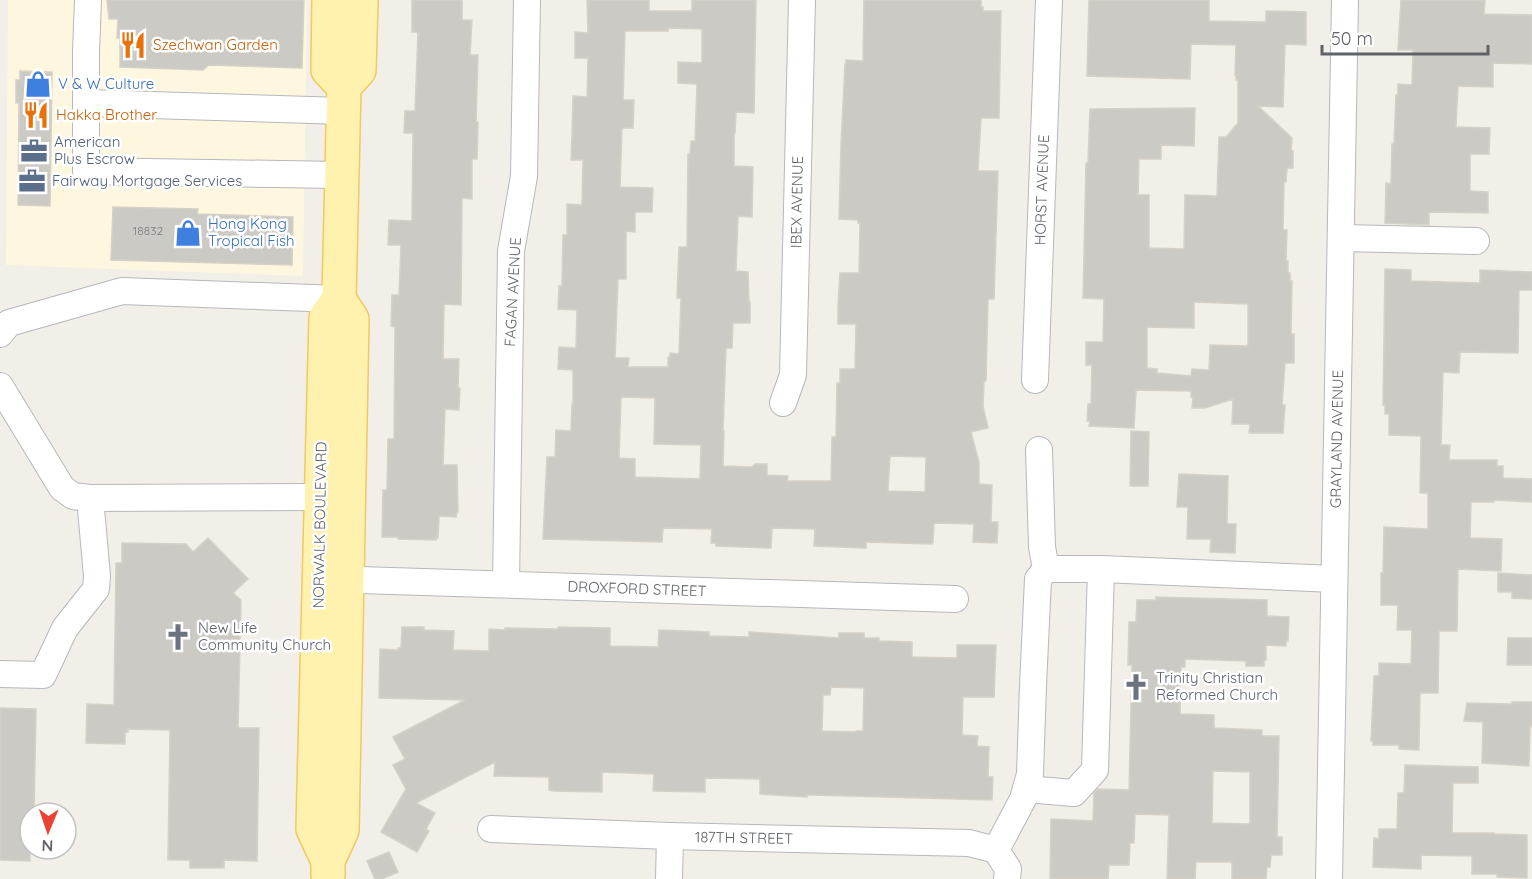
<svg xmlns="http://www.w3.org/2000/svg" width="1532" height="879" viewBox="0 0 1532 879" font-family="Quicksand,sans-serif">
	<rect width="100%" height="100%" fill="#f1efe8"/>
	<!-- commercial -->
	<path fill="#fef7e0" d="M8,0H307L303,276L6,265Z"/>
	<!-- building -->
	<g fill="#cccac5" stroke="#d6d1c6" stroke-width="1.5" fill-rule="evenodd">
		<path d="M107,0H304L302,68L209,65L203,70L120,67V38H117L118,19H109Z"/>
		<path d="M412,0H462V20H472L470,55H478L476,122H478L477,159H472V199L462,198L461,305L444,304L443,359H459L458,388H460L459,410L445,409L443,465H457L458,512H457L456,517L439,516L438,538H436V540L398,539V537H382L383,490H387L388,439H394L395,327L391,326L392,295H399L401,245H388L389,220L412,221L413,133H404L405,111H415L418,32H412Z"/>
		<path d="M587,0H649V11H692V0H756L754,113L736,112L735,133H734V166L753,167L752,217L738,216L736,271L748,272L749,302H750V323H733L732,348H726L723,431H724L723,466L752,467L755,464H767V475L788,476L787,481H831L832,437H836L837,383H840V369H855L856,324H838V306L840,273H859L860,224L858,223V220L839,219L841,145L845,64H846V60L863,61L864,0H981V7H983V11H1001L999,118H981L978,171H998L994,299H988L986,381H984L983,406L988,428L971,432L979,462V484L992,485L991,522H998L997,543L973,542L974,524L934,523L933,542L932,544L866,542V548L814,546L815,529L772,528L771,548L716,546V543H711L712,529L663,528L662,542L543,539L547,457H555L556,430L571,431L572,404H573V370L558,369L559,347L576,348L577,310L558,309L559,286H562L563,235H567V204L582,205L583,160H571L572,135L573,96L587,97L588,58H575V32L588,33ZM668,28L702,29V63L678,62V83L697,84L695,141H691L690,154H688L687,247H679L677,298H681L679,354L670,353V357H668V367H628L629,358H615L618,279H626V231L635,232V212H652L653,188L620,187L622,128H633L634,100H623L625,31H668ZM621,397L655,398L654,444L701,445L700,479L635,477V459L619,458ZM890,456L926,457L925,492L888,491Z"/>
		<path d="M1089,0H1209V21L1266,22V11L1306,12V45L1285,44L1283,107L1258,106L1292,138L1291,151H1293V168H1287L1286,182H1284L1283,230H1287L1286,261H1288V273H1290V281H1292L1291,334H1294V363H1285L1282,405H1285L1283,433H1249L1250,424H1232L1233,399L1205,408H1192L1193,397H1191V391L1136,390L1134,428L1089,426L1090,421H1087L1088,404H1091L1092,365H1086V342H1103L1104,299L1083,298L1086,163H1088L1090,109L1195,108L1194,146L1161,145V159H1139L1138,195H1149V248L1184,249L1185,195L1217,196L1219,137H1226L1238,123V80H1236V75H1235L1236,45L1191,44L1190,79L1087,76ZM1194,302L1248,304V346L1210,345L1209,370L1192,369L1191,376L1157,373V369L1147,368V327L1194,328Z"/>
		<path d="M1401,0H1485L1484,14L1532,15V64L1493,63V87L1458,86L1456,127L1490,128L1489,154H1470V191L1488,192V213L1429,212V225L1385,223L1386,183L1391,184L1392,144H1394L1396,95H1398V84L1412,85L1413,50H1398Z"/>
		<path d="M20,71L52,72L50,206L18,205L19,103H16V80H20Z"/>
		<path d="M113,207L198,209L197,214L293,217L292,265L111,260Z"/>
		<path d="M1385,269L1411,270V281L1480,283V270L1532,272V290H1519L1518,353L1460,352L1459,373L1443,372L1441,445H1450L1449,460H1497V466H1503V478L1532,479V502L1494,500V502H1471L1470,538L1502,539L1501,571L1458,569L1457,631H1439L1438,693H1420L1419,750L1399,749V745H1373V741H1371L1374,676H1379V663L1411,664L1412,630H1397L1398,605H1381V573H1383L1384,527L1428,529V493H1420L1421,436L1389,435V414H1385V405H1383Z"/>
		<path d="M1131,431L1149,432L1148,486H1130Z"/>
		<path d="M1179,474L1228,476L1227,524H1236L1235,553L1210,552L1211,539H1187L1188,507H1177Z"/>
		<path d="M208,538L248,579L233,593L241,600L238,728H259L257,861L224,860V868H190V860H168L170,730L128,729V732H125V744L86,743L87,704L114,705L116,563H122V543L186,544L193,552Z"/>
		<path d="M1498,573L1532,575V599L1512,598V592H1498Z"/>
		<path d="M1156,597L1267,600V616L1289,617L1288,641H1286V646L1266,645V660H1264V666H1246V661L1185,659V667H1181L1180,714L1214,715V728L1262,730V736H1279L1277,837H1282V855H1271L1270,867H1267L1266,879H1232V862H1196L1195,879H1167L1169,815L1135,814L1134,843H1130L1129,865H1109L1108,879H1050L1051,819L1093,821L1094,793L1098,789L1129,790L1132,665H1128L1129,622H1136L1137,600H1156ZM1213,771L1250,772V824L1212,823Z"/>
		<path d="M402,627H424V630L454,631L453,650L489,651V629L505,630V628L558,629V627L610,628V646L658,647L659,630L709,632V636L749,637V632L839,638V633H864V638H879V641L912,642V657L957,658V645H996L994,697H963L962,735L978,736L977,746L989,747L988,777H993L992,800L812,795H807V797L760,794V779L705,778V792L653,791L654,774L602,772V792L554,791L549,790V777L494,776L495,762L416,803L435,813L426,829L429,831L417,852L381,832L406,789L393,765L405,759L393,737L465,700L379,698L380,649L398,650V648H401ZM831,687L864,688L863,731H856V732L822,731L823,695H830Z"/>
		<path d="M1508,638H1532V665H1507Z"/>
		<path d="M1512,702H1532V727L1530,726L1529,766L1482,763L1483,722L1464,721L1467,703L1512,704Z"/>
		<path d="M0,708L36,709L34,813H30V861L0,860Z"/>
		<path d="M1405,765L1478,767V783H1453L1452,833H1494V834L1527,835V878L1497,877V874H1472V856L1421,855V869L1373,867L1374,838L1379,839V829H1397L1398,793H1404Z"/>
		<path d="M389,852L398,872L382,879H375L367,861Z"/>
	</g>
	<g fill="none" stroke-linecap="round" stroke-linejoin="round">
		<defs>
			<g id="minor">
				<path d="M88,0L86,52V171L342,175"/>
				<path d="M86,103L343,111"/>
				<path d="M1341,238L1476,241"/>
				<path d="M0,334L9,323L122,291L339,299"/>
				<path d="M1035,380L1049,0"/>
				<path d="M0,386L62,488L73,496L90,498L321,497"/>
				<path d="M783,403L793,375L802,0"/>
				<path d="M1039,450L1042,547L1046,569"/>
				<path d="M328,579L955,599"/>
				<path d="M506,584L511,251L524,176L527,0"/>
				<path d="M0,674L43,675L65,628L96,589L97,576L90,498"/>
				<path d="M1026,789L1074,793L1095,770L1101,569"/>
				<path d="M491,829L670,836L969,843L996,850"/>
				<path d="M996,850L1023,799L1030,774L1033,686L1038,579L1046,569H1101L1334,579"/>
				<path d="M996,850L1008,869L1007,879"/>
				<path d="M669,879L670,836"/>
				<path d="M1329,879L1345,0"/>
			</g>
			<g id="major">
				<path d="M329,0L328,70L344,87"/>
				<path d="M328,861L313,829L326,317L339,299L344,87L359,70L361,0"/>
				<path d="M328,875V861L342,830L352,319L339,299"/>
			</g>
		</defs>
		<!-- minor casing -->
		<use href="#minor" stroke="#b5b8bc" stroke-width="28"/>
		<!-- major casing -->
		<use href="#major" stroke="#f2c960" stroke-width="36"/>
		<!-- minor -->
		<use href="#minor" stroke="#fff" stroke-width="26"/>
		<!-- major -->
		<use href="#major" stroke="#fff2af" stroke-width="33"/>
	</g>
	<!-- icons -->
	<defs>
		<symbol id="restaurant-bare" viewBox="-9 -9 18 18"><path d="M-5-6h1v4h1v-4h1v4h1v-4h1v5L-1.5 .5V6h-2V.5L-5-1ZM5-6V6H3V1.5H1.5Q1.5-4 5-6Z" fill="#e8710a" stroke="#fff" stroke-width="2.5" paint-order="stroke"/></symbol>
		<symbol id="shop-bare" viewBox="-9 -9 18 18"><path d="M-5-2.5h2.3a2.7 3.5 0 0 1 5.4 0H5L5.5 6h-11ZM-1.5-2.5h3a1.5 2.3 0 0 0-3 0Z" fill="#3f7fe0" stroke="#fff" stroke-width="2.5" paint-order="stroke"/></symbol>
		<symbol id="office-bare" viewBox="-9 -9 18 18"><path d="M-6-3h4V-5.5h4V-3h4V5H-6ZM-1-4.5V-3h2v-1.5ZM-6 0V1H6V0Z" fill="#5c6f8a" stroke="#fff" stroke-width="2.5" paint-order="stroke"/></symbol>
		<symbol id="church-bare" viewBox="-9 -9 18 18"><path d="M-1.2-6h2.4v3.5h3.3v2.4h-3.3V6h-2.4V-.1h-3.3v-2.4h3.3Z" fill="#6b7280" stroke="#fff" stroke-width="2.5" paint-order="stroke"/></symbol>
	</defs>
	<g fill-rule="evenodd">
		<use href="#restaurant-bare" x="114" y="26" width="38" height="38"/>
		<use href="#shop-bare" x="19" y="65" width="38" height="38"/>
		<use href="#restaurant-bare" x="17" y="96" width="38" height="38"/>
		<use href="#office-bare" x="15" y="132" width="38" height="38"/>
		<use href="#office-bare" x="13" y="162" width="38" height="38"/>
		<use href="#shop-bare" x="169" y="214" width="38" height="38"/>
		<use href="#church-bare" x="159" y="618" width="38" height="38"/>
		<use href="#church-bare" x="1117" y="668" width="38" height="38"/>
	</g>
	<g text-anchor="middle" stroke-width="5" stroke-linejoin="round" paint-order="stroke">
		<!-- number labels -->
		<g font-size="12" fill="#7a7d7f">
			<text x="148" y="235">18832</text>
		</g>
		<!-- food labels -->
		<g font-size="15" fill="#c56008" stroke="#fff" text-anchor="start">
			<text x="153" y="50">Szechwan Garden</text>
			<text x="56" y="120">Hakka Brother</text>
		</g>
		<!-- shop labels -->
		<g font-size="15" fill="#366cbe" stroke="#fff" text-anchor="start">
			<text x="58" y="89">V &amp; W Culture</text>
			<text x="208" y="229">Hong Kong<tspan x="208" dy="17">Tropical Fish</tspan></text>
		</g>
		<!-- service labels -->
		<g font-size="15" fill="#4e5e75" stroke="#fff" text-anchor="start">
			<text x="54" y="147">American<tspan x="54" dy="17">Plus Escrow</tspan></text>
			<text x="52" y="186">Fairway Mortgage Services</text>
		</g>
		<!-- street labels -->
		<g font-size="15" fill="#5f6368" stroke="#fff">
			<text transform="translate(1042 190) rotate(-88)" y="5">HORST AVENUE</text>
			<text transform="translate(797 202) rotate(-89)" y="5">IBEX AVENUE</text>
			<text transform="translate(513 292) rotate(-87)" y="5">FAGAN AVENUE</text>
			<text transform="translate(1337 439) rotate(-89)" y="5">GRAYLAND AVENUE</text>
			<text transform="translate(320 525) rotate(-89)" y="5">NORWALK BOULEVARD</text>
			<text transform="translate(637 589) rotate(2)" y="5">DROXFORD STREET</text>
			<text transform="translate(744 838) rotate(1)" y="5">187TH STREET</text>
		</g>
		<!-- worship labels -->
		<g font-size="15" fill="#5b616d" stroke="#fff" text-anchor="start">
			<text x="198" y="633">New Life<tspan x="198" dy="17">Community Church</tspan></text>
			<text x="1156" y="683">Trinity Christian<tspan x="1156" dy="17">Reformed Church</tspan></text>
		</g>
	</g>
	<!-- north arrow -->
	<g transform="translate(48 831) rotate(182)"><circle r="28" fill="#ffffff" stroke="#bfc1c3" stroke-width="1.5"/>
	<path d="M0-4.5L10 22L0 15L-10 22Z" fill="#ea4335"/>
	<text y="-9" font-size="16" font-weight="bold" text-anchor="middle" fill="#5f6368">N</text>
	</g>
	<!-- scale -->
	<path d="M1322 45v9h166v-9" fill="none" stroke="#5f6368" stroke-width="3"/>
	<text x="1331" y="45" font-size="18" fill="#5f6368" stroke="#ffffff" stroke-width="4.5" paint-order="stroke">50 m</text>
</svg>
